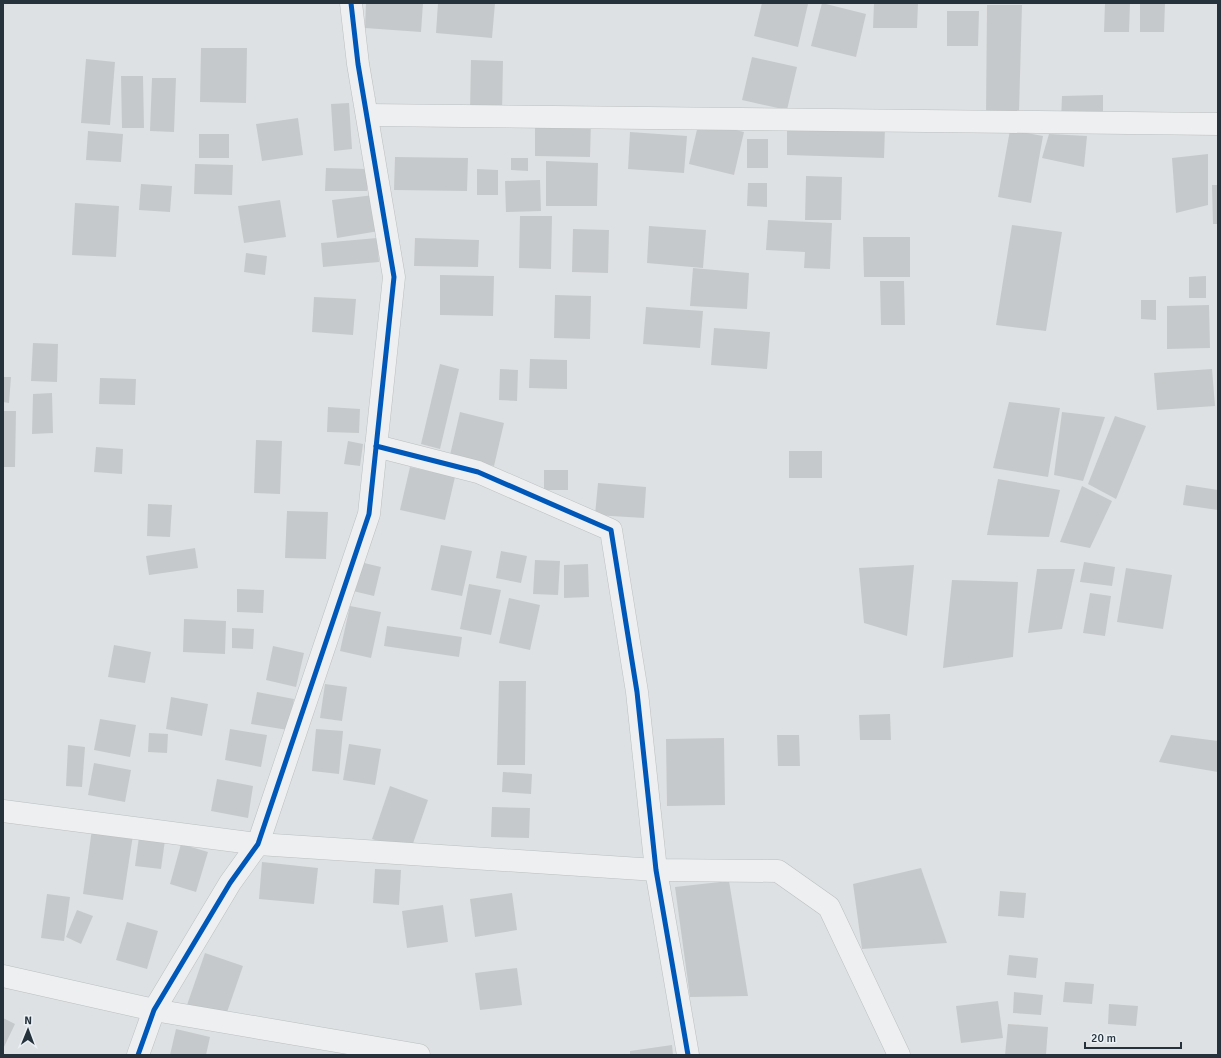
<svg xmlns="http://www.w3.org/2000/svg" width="1221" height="1058" viewBox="0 0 1221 1058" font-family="Signika,sans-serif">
	<rect width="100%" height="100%" fill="#dee1e3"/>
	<!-- building -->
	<g fill="#c6c9cb">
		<path d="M366,3H423L421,32L365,28Z"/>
		<path d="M438,3H495L492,38L436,33Z"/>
		<path d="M762,3L808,4L798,47L754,36Z"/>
		<path d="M822,3L866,14L856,57L811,46Z"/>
		<path d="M874,3H918L917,28H873Z"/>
		<path d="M1105,3H1130L1129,32H1104Z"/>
		<path d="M1140,3H1165L1164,32H1140Z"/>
		<path d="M987,5H1022L1019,112L986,116Z"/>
		<path d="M947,11H979L978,46H947Z"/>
		<path d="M201,48H247L246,103L200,102Z"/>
		<path d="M752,57L797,67L787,110L742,100Z"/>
		<path d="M86,59L115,62L110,125L81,123Z"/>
		<path d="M471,60L503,61L502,113L470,112Z"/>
		<path d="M121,76H143L144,128H122Z"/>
		<path d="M152,78H176L174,132L150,131Z"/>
		<path d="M1103,95V120L1061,121L1062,96Z"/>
		<path d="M349,103L352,149L334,151L331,104Z"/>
		<path d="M298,118L303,155L262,161L256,124Z"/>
		<path d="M535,119L591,120L590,157L535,156Z"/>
		<path d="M699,121L744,132L734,175L689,164Z"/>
		<path d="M787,124L885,126L884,158L787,155Z"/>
		<path d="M1010,130L1043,136L1031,203L998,197Z"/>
		<path d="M88,131L123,134L121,162L86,160Z"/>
		<path d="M630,132L687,136L684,173L628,169Z"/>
		<rect x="199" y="134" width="30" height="24"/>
		<path d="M1049,134L1087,136L1084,167L1042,158Z"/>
		<rect x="747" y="139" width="21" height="29"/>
		<path d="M1208,154V205L1176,213L1172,158Z"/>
		<path d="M395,157L468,158L467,191L394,190Z"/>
		<path d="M511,158H528V171L511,170Z"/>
		<path d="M546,161L598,163L597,206H546Z"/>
		<path d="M195,164L233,165L232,195L194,194Z"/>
		<path d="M326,168L368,169L367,191H325Z"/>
		<path d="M477,169L498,170V195H477Z"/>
		<path d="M806,176L842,177L841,220H805Z"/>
		<path d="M540,180L541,211L506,212L505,181Z"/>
		<path d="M748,183H767V207L747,206Z"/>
		<path d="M141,184L172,186L170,212L139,210Z"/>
		<path d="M1212,185H1218V224H1213Z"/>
		<path d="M374,195L379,231L337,238L332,200Z"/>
		<path d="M280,200L286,237L244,243L238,206Z"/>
		<path d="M75,203L119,206L116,257L72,255Z"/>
		<path d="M520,216H552L551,269L519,268Z"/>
		<path d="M768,220L832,223L830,269L804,268L805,252L766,250Z"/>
		<path d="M1012,225L1062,232L1046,331L996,325Z"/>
		<path d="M649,226L706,230L703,268L647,263Z"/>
		<path d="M573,229L609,230L608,273L572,272Z"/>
		<path d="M863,237H910V277H864Z"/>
		<path d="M377,238L379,262L323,267L321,243Z"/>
		<path d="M415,238L479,240L478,267L414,266Z"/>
		<path d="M246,253L267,256L265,275L244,272Z"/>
		<path d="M693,268L749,273L747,309L690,306Z"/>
		<path d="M440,275L494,276L493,316L440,315Z"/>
		<path d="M1206,276V298H1189V277Z"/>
		<path d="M880,281H904L905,325H881Z"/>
		<path d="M555,295L591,296L590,339L554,338Z"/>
		<path d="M314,297L356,299L353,335L312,332Z"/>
		<path d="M1141,300H1156V320L1141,319Z"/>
		<path d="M1209,305L1210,348L1167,349V306Z"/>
		<path d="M646,307L703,311L700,348L643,344Z"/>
		<path d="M714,328L770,332L767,369L711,365Z"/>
		<path d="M33,343L58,344L57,382L31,381Z"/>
		<path d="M530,359L567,360V389L529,388Z"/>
		<path d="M440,364L459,369L440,449L421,444Z"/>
		<path d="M500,369L518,370L517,401L499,400Z"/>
		<path d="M1212,369L1215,406L1157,410L1154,373Z"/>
		<path d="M3,377H11L9,403L3,402Z"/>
		<path d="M100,378L136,379L135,405L99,404Z"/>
		<path d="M52,393L53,433L32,434L33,394Z"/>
		<path d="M1009,402L1060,408L1048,477L993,468Z"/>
		<path d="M328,407L360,409L359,433L327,432Z"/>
		<path d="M3,411H16L15,467H3Z"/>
		<path d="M460,412L504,423L494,466L450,455Z"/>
		<path d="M1062,412L1105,417L1083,481L1054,475Z"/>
		<path d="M1115,416L1146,426L1116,499L1088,484Z"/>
		<path d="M256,440L282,441L280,494L254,493Z"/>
		<path d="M348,441L363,444L360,466L344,464Z"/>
		<path d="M96,447L123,449L122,474L94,472Z"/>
		<rect x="789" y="451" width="33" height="27"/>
		<path d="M410,467L455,477L445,520L400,510Z"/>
		<rect x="544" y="470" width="24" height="20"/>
		<path d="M998,479L1060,490L1049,537L987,535Z"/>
		<path d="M598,483L646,487L644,518L595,515Z"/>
		<path d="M1186,485L1218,490V510L1183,505Z"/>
		<path d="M1082,486L1112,501L1090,548L1060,542Z"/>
		<path d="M148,504L172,505L170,537L147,536Z"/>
		<path d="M287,511L328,512L326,559L285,558Z"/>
		<path d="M441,545L472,551L462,596L431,590Z"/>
		<path d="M195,548L198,568L149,575L146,556Z"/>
		<path d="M501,551L527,556L521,583L496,578Z"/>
		<path d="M535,560L560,561L558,595L533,594Z"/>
		<path d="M360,562L381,567L374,596L353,591Z"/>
		<path d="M1084,562L1115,567L1112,586L1080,582Z"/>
		<path d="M588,564L589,597L564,598V565Z"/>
		<path d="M914,565L907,636L864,623L859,568Z"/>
		<path d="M1126,568L1172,575L1163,629L1117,622Z"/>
		<path d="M1037,569H1075L1062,629L1028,633Z"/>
		<path d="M952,580L1018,582L1013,657L943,668Z"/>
		<path d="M469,584L501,590L491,635L460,629Z"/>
		<path d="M237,589L264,590L263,613L237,612Z"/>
		<path d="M1090,593L1111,596L1105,636L1083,633Z"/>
		<path d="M509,598L540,605L530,650L499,643Z"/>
		<path d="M350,606L381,612L371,658L340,651Z"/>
		<path d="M184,619L226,621L225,654L183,652Z"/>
		<path d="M387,626L462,637L459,657L384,646Z"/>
		<path d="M232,628L254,629L253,649L232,648Z"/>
		<path d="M114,645L151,652L145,683L108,677Z"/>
		<path d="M273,646L304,653L296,687L266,680Z"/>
		<path d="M499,681H526L525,765H497Z"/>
		<path d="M325,684L347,687L342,721L320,718Z"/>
		<path d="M257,692L294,699L288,730L251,724Z"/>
		<path d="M171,697L208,704L202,736L166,729Z"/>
		<path d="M890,714L891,740H860L859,715Z"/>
		<path d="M100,719L136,725L130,757L94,750Z"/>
		<path d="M230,729L267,735L261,767L225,760Z"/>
		<path d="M316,729L343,731L339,774L312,771Z"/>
		<path d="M149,733L168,734L167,753L148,752Z"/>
		<path d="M777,735H799L800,766H778Z"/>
		<path d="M1171,735L1218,741V772L1159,762Z"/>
		<path d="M724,738L725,805L667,806L666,739Z"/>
		<path d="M349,744L381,749L375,785L343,780Z"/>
		<path d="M68,745L85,747L82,787L66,786Z"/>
		<path d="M94,763L131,770L125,802L88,795Z"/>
		<path d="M503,772L532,774L531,794L502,792Z"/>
		<path d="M217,779L253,786L248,818L211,811Z"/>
		<path d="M390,786L428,800L410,852L372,839Z"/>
		<path d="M492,807L530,808L529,838L491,837Z"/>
		<path d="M92,829L133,835L123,900L83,894Z"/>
		<path d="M139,837L165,840L161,869L135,866Z"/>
		<path d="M181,844L208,852L196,892L170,884Z"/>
		<path d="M262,862L318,868L314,904L259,899Z"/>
		<path d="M921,868L947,943L862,949L853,884Z"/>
		<path d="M375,869L401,870L399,905L373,903Z"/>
		<path d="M729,881L748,996L690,997L675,887Z"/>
		<path d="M1000,891L1026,893L1024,918L998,916Z"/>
		<path d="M512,893L517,930L475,937L470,899Z"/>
		<path d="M47,894L70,897L64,941L41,938Z"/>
		<path d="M443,905L448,942L407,948L402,911Z"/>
		<path d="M77,910L93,916L81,944L66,937Z"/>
		<path d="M127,922L158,931L147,969L116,960Z"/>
		<path d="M205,953L243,966L225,1018L187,1005Z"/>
		<path d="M1009,955L1038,958L1036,978L1007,975Z"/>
		<path d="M517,968L522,1005L480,1010L475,973Z"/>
		<path d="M1065,982L1094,984L1092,1004L1063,1002Z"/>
		<path d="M1014,992L1043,995L1041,1015L1013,1013Z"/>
		<path d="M998,1001L1003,1038L961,1043L956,1006Z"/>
		<path d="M1109,1004L1138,1006L1136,1026L1108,1024Z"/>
		<path d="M3,1018L15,1024L3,1049Z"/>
		<path d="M1008,1024L1048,1027L1046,1055H1005Z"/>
		<path d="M176,1029L210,1037L206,1055H170Z"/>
		<path d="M672,1045L673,1055H630V1051Z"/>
	</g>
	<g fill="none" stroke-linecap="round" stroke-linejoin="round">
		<defs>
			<g id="minor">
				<path d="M367,115L1218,124"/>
				<path d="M376,446L478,472L611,530L637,692L656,870L688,1055"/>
				<path d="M3,811L258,844L656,870L778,871L829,907L899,1055"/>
				<path d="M3,976L154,1010L419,1055"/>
				<path d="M138,1055L154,1010L230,883L258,844L369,514L394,277L358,64L351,3"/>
			</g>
		</defs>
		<!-- minor casing -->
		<use href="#minor" stroke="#bcbfc1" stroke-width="23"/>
		<!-- minor -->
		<use href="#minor" stroke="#edeff0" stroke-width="22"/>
		<defs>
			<g id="cycleway">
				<path d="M376,446L478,472L611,530L637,692L656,870L688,1055"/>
				<path d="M138,1055L154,1010L230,883L258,844L369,514L394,277L358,64L351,3"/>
			</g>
		</defs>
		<!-- cycleway casing -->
		<use href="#cycleway" stroke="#eaf0f4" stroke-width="8"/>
		<!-- cycleway -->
		<use href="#cycleway" stroke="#0057b8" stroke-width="5"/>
	</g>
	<!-- border -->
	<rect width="1221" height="1058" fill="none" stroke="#25323c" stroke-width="8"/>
	<!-- north arrow -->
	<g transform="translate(28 1030) rotate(1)" stroke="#eaf0f4" stroke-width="3" paint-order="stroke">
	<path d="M0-3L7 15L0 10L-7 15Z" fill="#25323c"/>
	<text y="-6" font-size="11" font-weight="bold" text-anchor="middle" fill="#25323c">N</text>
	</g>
	<!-- scale -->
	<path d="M1085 1042v6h96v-6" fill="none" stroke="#25323c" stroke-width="2"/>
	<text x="1091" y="1042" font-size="12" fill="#25323c" stroke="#eaf0f4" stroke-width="3" paint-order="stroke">20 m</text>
</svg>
